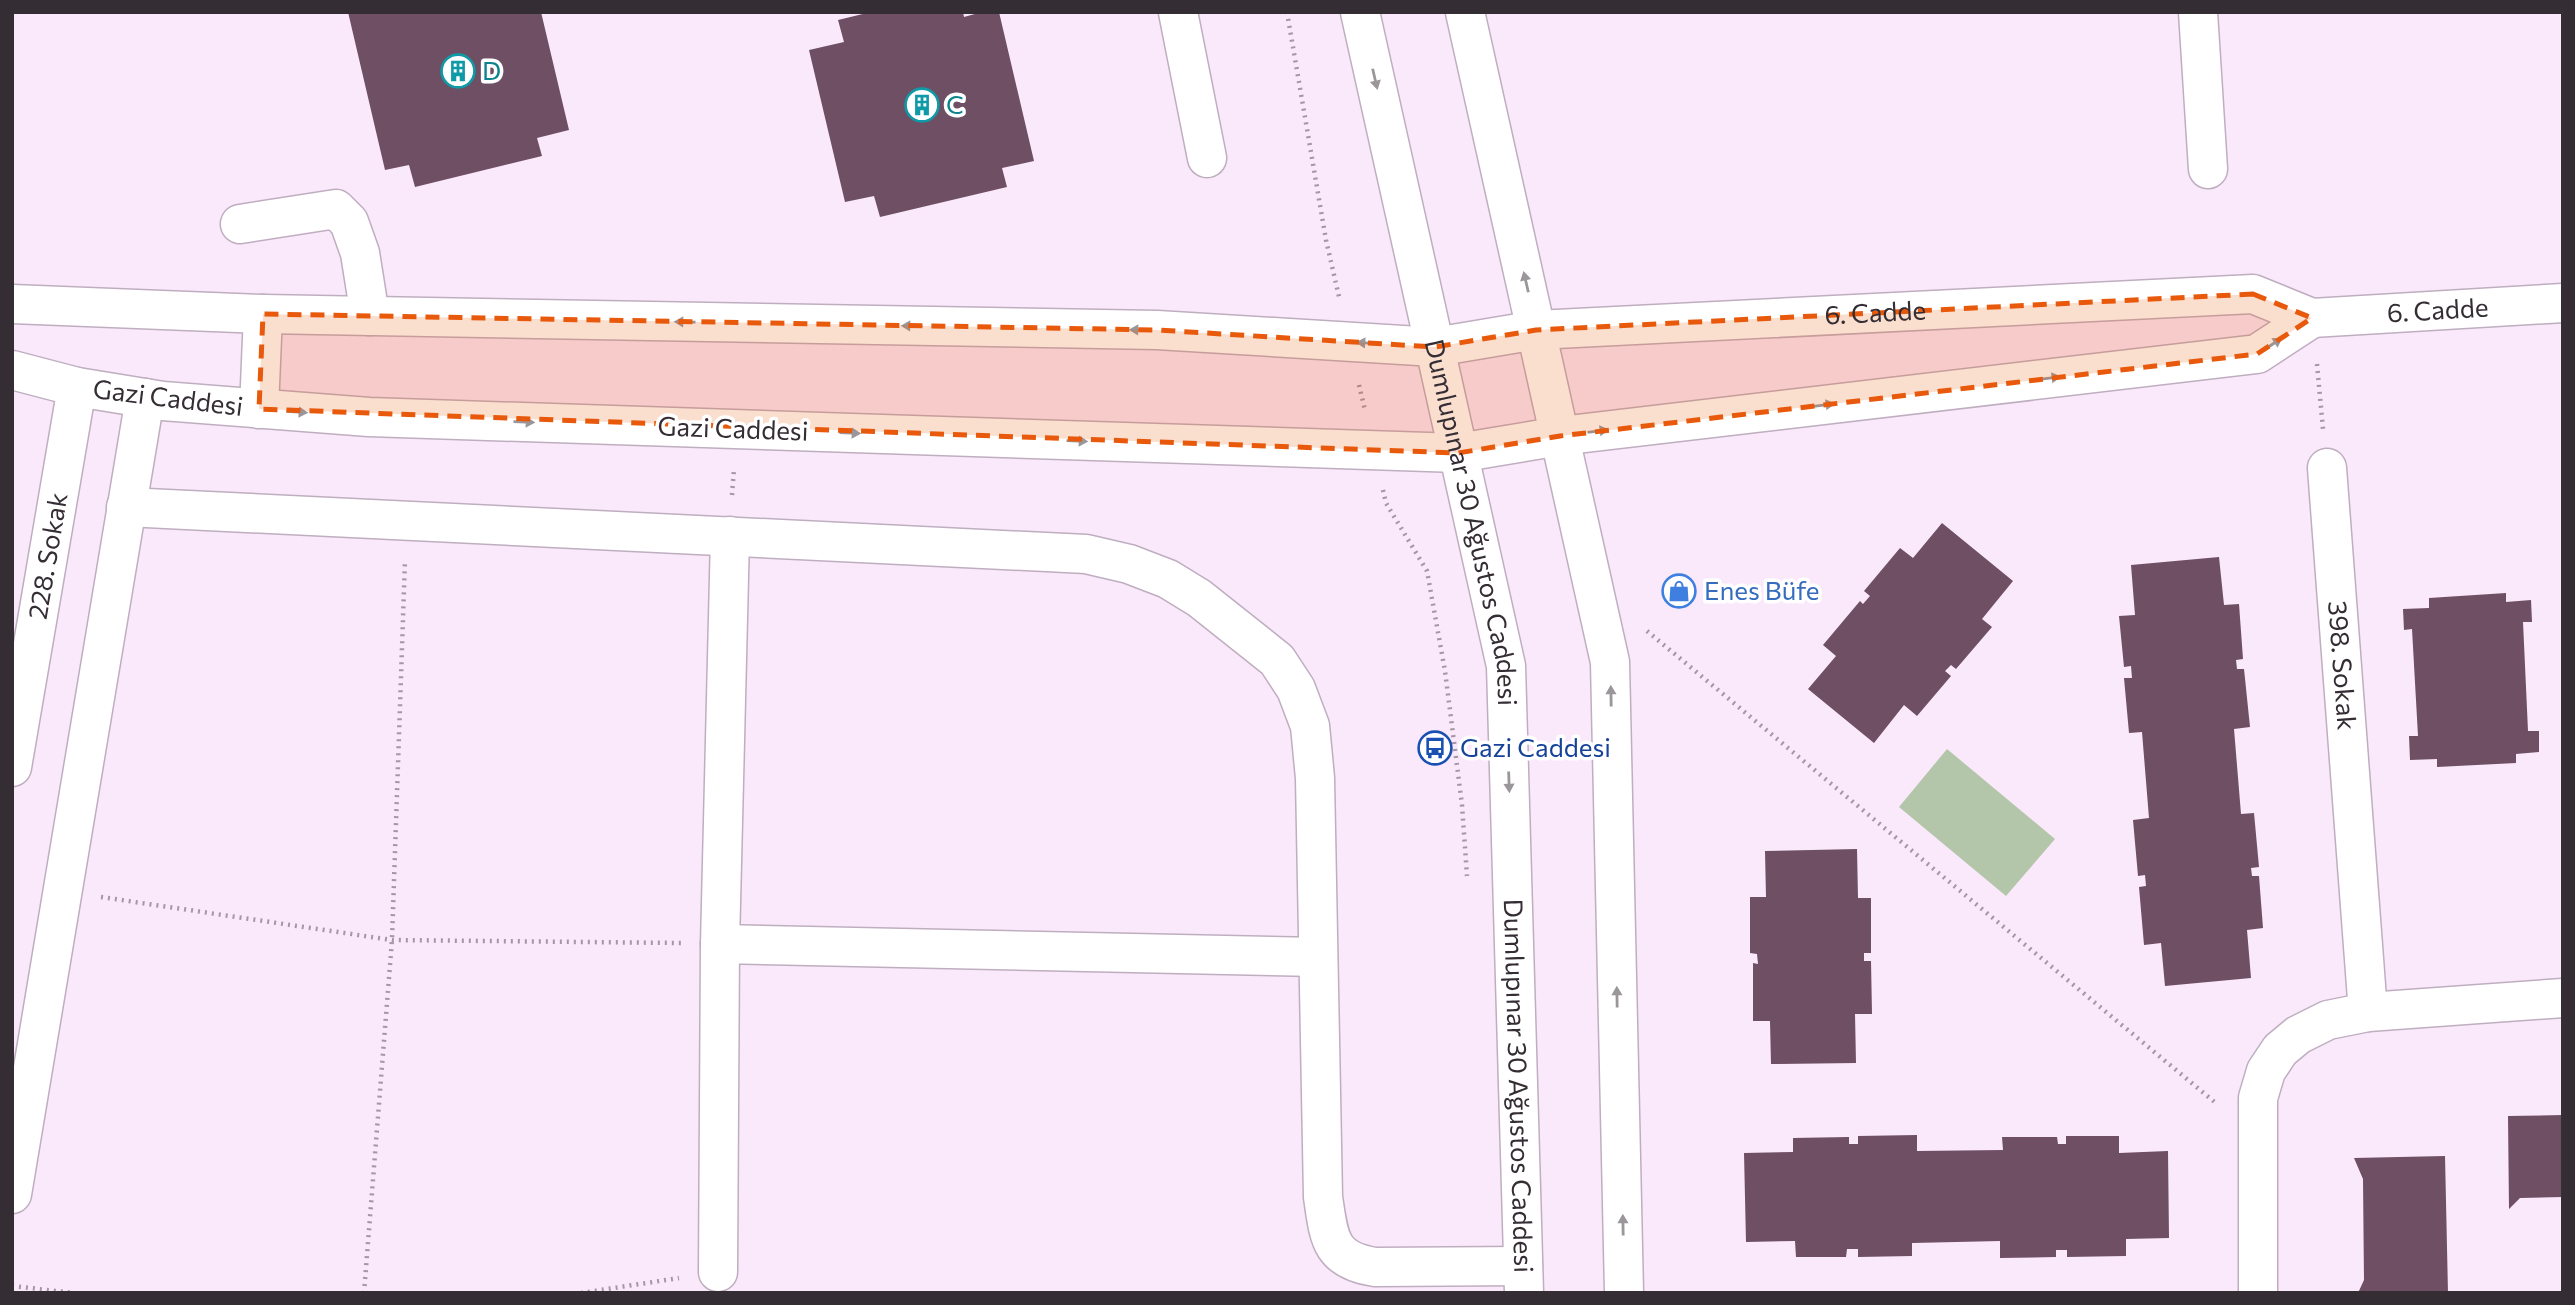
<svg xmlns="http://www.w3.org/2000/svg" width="2575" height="1305" viewBox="0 0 2575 1305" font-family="Commissioner,sans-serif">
	<rect width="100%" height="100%" fill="#fae8fb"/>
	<!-- garden -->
	<path fill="#b4c6aa" d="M1947,749L2055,839L2006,896L1899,807Z"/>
	<!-- building -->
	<g fill="#6e4f63">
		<path d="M348,12H541L569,130L537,138L542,156L415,187L409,165L385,170Z"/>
		<path d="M871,12H963L964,17L982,12H999L1034,161L1002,168L1007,187L880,217L874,196L845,202L809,50L844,42L838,20Z"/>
		<path d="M1942,523L2013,581L1982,619L1992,627L1956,669L1951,665L1945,671L1951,676L1917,716L1904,705L1874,743L1808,689L1836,656L1823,645L1860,601L1863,604L1870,596L1864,591L1900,548L1913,558Z"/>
		<path d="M2219,557L2224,605L2239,604L2243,659L2236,660L2237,669H2244L2250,727L2234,729L2241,814L2254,813L2259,867L2251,868L2252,876H2259L2263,928L2247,930L2251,978L2165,986L2161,943L2144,945L2139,887L2146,886L2145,875L2138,876L2133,820L2149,818L2142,732L2129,733L2124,678H2132L2131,666L2124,667L2119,616L2135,615L2131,565Z"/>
		<path d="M2506,593V602L2531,600L2532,622H2523L2528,731H2539V752L2516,754V763L2437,767V759L2410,760L2409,736H2418L2412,629L2404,630L2403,609L2429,608V598Z"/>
		<path d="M1857,849L1858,898H1871V953H1864V961H1871L1872,1014H1855L1856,1063L1771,1064L1770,1021H1753V963L1758,964L1757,954L1750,953V897H1766L1765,851Z"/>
		<path d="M2563,1115V1197L2520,1198L2509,1209L2508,1116Z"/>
		<path d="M1917,1135V1151L2003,1150L2002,1137H2057L2058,1144H2066V1136H2119V1153L2168,1151L2169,1238L2126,1239V1256L2067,1257V1250H2056V1257L2000,1258V1241L1912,1243V1256L1858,1257V1249H1847L1846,1257H1796L1795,1241L1746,1242L1744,1153L1793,1152V1138L1849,1137V1144H1858V1136Z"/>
		<path d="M2445,1156L2448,1293H2358L2364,1280L2363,1179L2354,1158Z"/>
	</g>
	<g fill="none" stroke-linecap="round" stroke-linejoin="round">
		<defs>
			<g id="minor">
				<path d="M1178,12L1207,158"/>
				<path d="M2198,12L2208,169"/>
				<path d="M240,224L336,209L349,222L360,253L370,316"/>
				<path id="s1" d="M2327,468L2368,1012"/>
				<path d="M126,507L1086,554L1129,564L1168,579L1199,598L1277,660L1296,689L1310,726L1315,778L1323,1197C1329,1237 1329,1260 1375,1267L1523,1266"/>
				<path id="s2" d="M12,767L77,387"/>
				<path d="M720,944L1318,957"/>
				<path d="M12,1194L145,398"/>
				<path d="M718,1272L720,944L730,536"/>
				<path d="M2258,1293V1098L2266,1071L2280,1050L2298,1035L2328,1020L2368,1012L2563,998"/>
			</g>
			<g id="major">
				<path id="s3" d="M1360,12L1506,666L1524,1293"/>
				<path d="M1465,12L1610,662L1624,1293"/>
				<path id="s4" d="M12,304L263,314L1157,330L1435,347L1536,330L2253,294L2312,318L2257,354L1560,436L1458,453L369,417L163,401L77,387L12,370"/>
				<path id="s5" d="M2312,318L2563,303"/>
				<path d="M259,409L263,314"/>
			</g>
		</defs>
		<!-- minor casing -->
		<use href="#minor" stroke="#bfaec0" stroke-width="41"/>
		<!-- major casing -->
		<use href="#major" stroke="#bfaec0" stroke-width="41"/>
		<!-- path -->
		<g stroke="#a497a5" stroke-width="4.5" stroke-dasharray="2 5" stroke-linecap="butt">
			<path d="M1287,12L1326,240L1340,301"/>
			<path d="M2317,364L2323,429"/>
			<path d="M1359,385L1365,410"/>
			<path d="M1383,490L1386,503L1427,571L1445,671L1462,805L1467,876"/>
			<path d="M732,495L734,469"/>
			<path d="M1647,631L2217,1104"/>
			<path d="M101,897L392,940L681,943"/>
			<path d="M12,1286L74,1293"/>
			<path d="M364,1293L392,940L405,560"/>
			<path d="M581,1293L679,1278"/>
		</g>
		<!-- minor -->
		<use href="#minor" stroke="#fff" stroke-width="38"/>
		<!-- major -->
		<use href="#major" stroke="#fff" stroke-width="38"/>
	</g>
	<!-- one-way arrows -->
	<defs><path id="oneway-solid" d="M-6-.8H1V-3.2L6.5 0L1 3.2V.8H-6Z" transform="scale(1.75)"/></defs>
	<g fill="#9a969a">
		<use href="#oneway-solid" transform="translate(1375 79) rotate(77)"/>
		<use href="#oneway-solid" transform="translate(1526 282) rotate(-103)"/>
		<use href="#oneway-solid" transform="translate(685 322) rotate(-179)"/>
		<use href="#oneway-solid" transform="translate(912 326) rotate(-179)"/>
		<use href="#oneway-solid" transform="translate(1140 330) rotate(-179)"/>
		<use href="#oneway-solid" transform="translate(1367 343) rotate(-177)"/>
		<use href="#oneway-solid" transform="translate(2273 344) rotate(-33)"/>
		<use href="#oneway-solid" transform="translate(2050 378) rotate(-7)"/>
		<use href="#oneway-solid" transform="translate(1824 405) rotate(-7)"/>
		<use href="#oneway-solid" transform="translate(297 412) rotate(4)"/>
		<use href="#oneway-solid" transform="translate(524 422) rotate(2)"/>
		<use href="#oneway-solid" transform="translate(1598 431) rotate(-7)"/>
		<use href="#oneway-solid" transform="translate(850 433) rotate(2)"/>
		<use href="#oneway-solid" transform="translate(1077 441) rotate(2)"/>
		<use href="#oneway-solid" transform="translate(1611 696) rotate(-91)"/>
		<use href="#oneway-solid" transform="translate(1509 782) rotate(88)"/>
		<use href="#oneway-solid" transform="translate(1617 997) rotate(-91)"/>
		<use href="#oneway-solid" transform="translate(1623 1225) rotate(-91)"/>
	</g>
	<!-- marked area -->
	<path fill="#e8590c" fill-opacity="0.2" stroke="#e8590c" stroke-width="5" stroke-dasharray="14 9" stroke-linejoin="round" d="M2253,294L2312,318L2257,354L1560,436L1458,453L259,409L263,314L1157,330L1435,347L1536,330Z"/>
	<!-- icons -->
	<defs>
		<symbol id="building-ring" viewBox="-11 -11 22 22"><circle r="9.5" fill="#fff" stroke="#0f9aa8" stroke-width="1.5"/><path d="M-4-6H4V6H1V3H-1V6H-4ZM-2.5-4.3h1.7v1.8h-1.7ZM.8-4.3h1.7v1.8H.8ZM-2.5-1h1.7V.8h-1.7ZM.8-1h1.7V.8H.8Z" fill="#0f9aa8"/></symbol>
		<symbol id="shop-ring" viewBox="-11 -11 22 22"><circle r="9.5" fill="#fff" stroke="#3f7fe0" stroke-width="1.5"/><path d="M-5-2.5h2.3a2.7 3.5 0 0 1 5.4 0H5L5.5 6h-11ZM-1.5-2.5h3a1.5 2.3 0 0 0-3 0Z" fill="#3f7fe0"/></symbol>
		<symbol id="bus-ring" viewBox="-11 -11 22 22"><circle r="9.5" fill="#fff" stroke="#1a4fb4" stroke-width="1.5"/><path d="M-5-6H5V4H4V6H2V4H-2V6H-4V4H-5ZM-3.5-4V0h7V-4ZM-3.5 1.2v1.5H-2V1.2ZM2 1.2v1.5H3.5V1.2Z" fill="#1a4fb4"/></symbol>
	</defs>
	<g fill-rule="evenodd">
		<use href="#building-ring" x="439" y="52" width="38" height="38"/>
		<use href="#building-ring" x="903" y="86" width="38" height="38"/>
		<use href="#shop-ring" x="1660" y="572" width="38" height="38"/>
		<use href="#bus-ring" x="1416" y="729" width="38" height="38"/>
	</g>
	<g text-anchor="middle" stroke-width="7" stroke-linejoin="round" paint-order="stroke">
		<!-- culture labels -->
		<g font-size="26" fill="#0d838f" stroke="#fff" text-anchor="start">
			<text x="482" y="80">D</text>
			<text x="946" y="114">C</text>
		</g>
		<!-- street labels -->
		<g font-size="26" fill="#342d34" stroke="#fff">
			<text dy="9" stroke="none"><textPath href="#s5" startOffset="126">6. Cadde</textPath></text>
			<text dy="9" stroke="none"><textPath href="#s4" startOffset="1866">6. Cadde</textPath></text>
			<text transform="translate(168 398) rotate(7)" y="9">Gazi Caddesi</text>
			<text transform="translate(733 429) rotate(2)" y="9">Gazi Caddesi</text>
			<text dy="9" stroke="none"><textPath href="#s3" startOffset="523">Dumlupınar 30 Ağustos Caddesi</textPath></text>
			<text dy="9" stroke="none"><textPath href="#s2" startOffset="214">228. Sokak</textPath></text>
			<text dy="9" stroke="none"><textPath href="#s1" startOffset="198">398. Sokak</textPath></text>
			<text dy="9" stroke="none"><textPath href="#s3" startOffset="1090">Dumlupınar 30 Ağustos Caddesi</textPath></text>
		</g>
		<!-- shop labels -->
		<g font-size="26" fill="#366cbe" stroke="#fff" text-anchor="start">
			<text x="1704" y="600">Enes Büfe</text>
		</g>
		<!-- transit labels -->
		<g font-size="26" fill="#164399" stroke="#fff" text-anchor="start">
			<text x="1460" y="757">Gazi Caddesi</text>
		</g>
	</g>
	<!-- border -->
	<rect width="2575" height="1305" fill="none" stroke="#342d34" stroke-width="28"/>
</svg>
